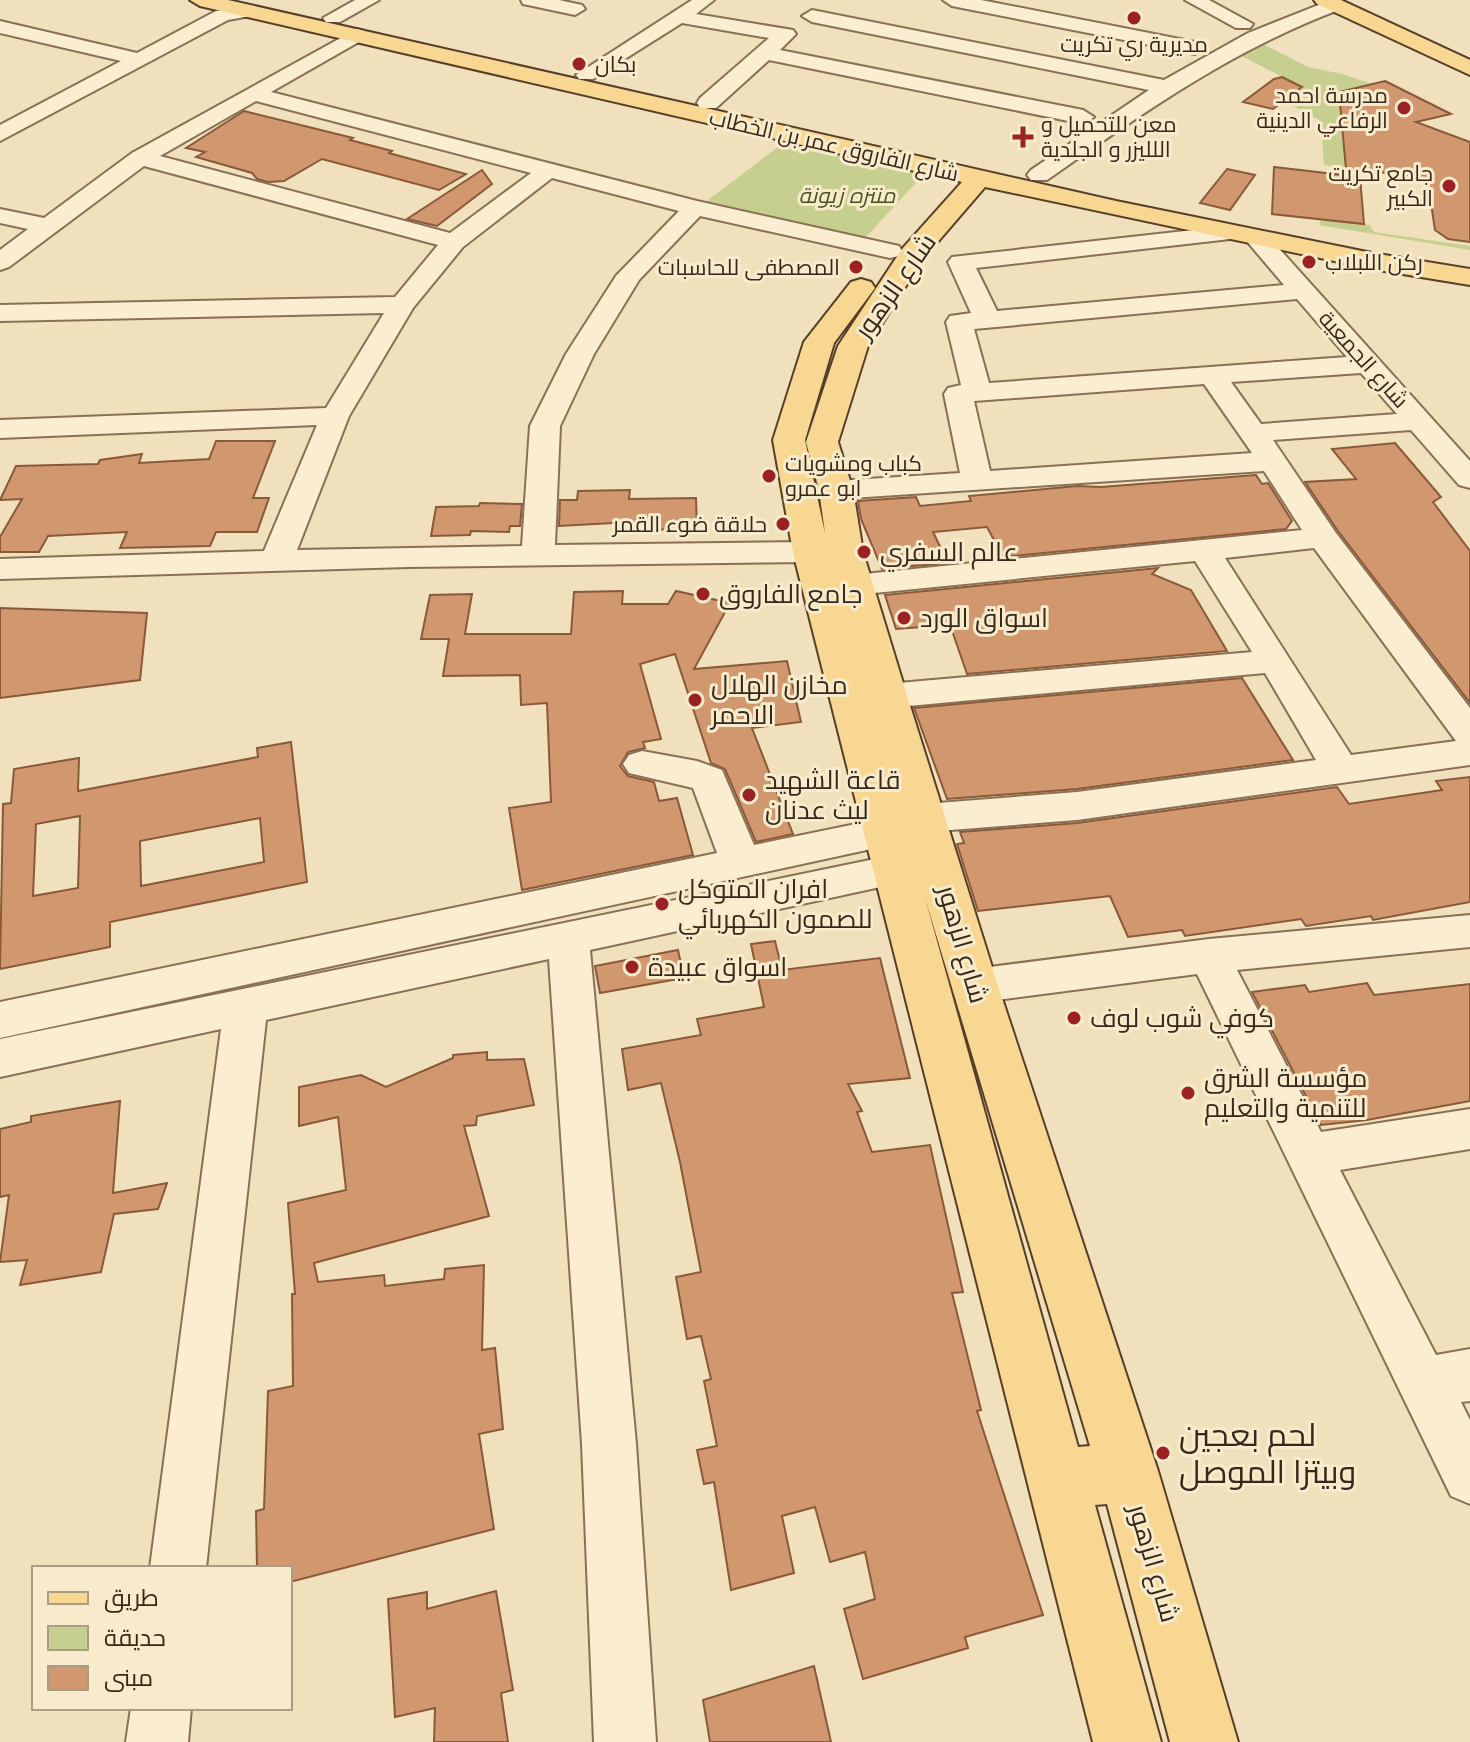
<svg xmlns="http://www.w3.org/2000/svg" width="1470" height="1742" viewBox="0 0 1470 1742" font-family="'Playfair Display',Cairo,serif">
	<rect width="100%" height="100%" fill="#f0e1bc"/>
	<!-- green -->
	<g fill="#c7cf90">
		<path d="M1259,42L1308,67L1342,74L1372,84L1339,92L1343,95L1333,98L1341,103L1346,169L1324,165L1321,121L1263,90L1292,82L1238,54Z"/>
		<path d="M783,143L924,174L865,238L707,201Z"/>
		<path d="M1321,220L1370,225L1374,232L1470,246V250L1319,225Z"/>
	</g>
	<!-- building -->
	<g fill="#d19870" stroke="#895939" stroke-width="2" fill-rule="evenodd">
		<path d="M1282,77L1302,87L1273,109L1243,102L1274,79Z"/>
		<path d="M1385,81L1451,114L1416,122L1470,142V242L1448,239L1435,230L1427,177L1346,169L1339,92Z"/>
		<path d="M244,111L353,138L350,140L392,151L389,153L466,174L439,190L322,159L284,181L268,182L257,179L252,173L196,157L205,152L186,148Z"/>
		<path d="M1274,167L1360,177L1364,224L1272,214Z"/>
		<path d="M1227,169L1255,175L1230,210L1200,203Z"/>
		<path d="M482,170L492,184L437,226L407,219Z"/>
		<path d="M216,441H275L253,498H269L257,532H216L210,546L120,548L127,532L48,536L39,552H0V537L22,499L0,500L16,466L98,464L100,460L142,454L139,463L209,459Z"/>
		<path d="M1395,443L1441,497L1433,502L1470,551V703L1338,531L1305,482L1356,479L1332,449Z"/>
		<path d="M1256,475L1262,484L1268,483L1292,521L1286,529L1003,557L987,527L933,532L948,563L882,569L861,519L858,501L916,497L920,506L971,501L969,496L1077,486L1101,487Z"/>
		<path d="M630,490L629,499L696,498L697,529L631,530V522L559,526L560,500H577L578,491Z"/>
		<path d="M480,503L522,504L520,526H510L509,532L471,531L470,535L431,536L436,507L479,506Z"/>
		<path d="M1158,568L1152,574L1191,590L1227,651L967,674L950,625L896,629L885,595Z"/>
		<path d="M623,591L622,604H668L676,591L730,603L694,669L787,661L801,722L752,728L793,834L756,842L725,769L711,763L675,654L640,664L661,739L643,742L645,748L628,752L620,766L628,776L654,782L659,801L677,798L693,855L522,890L509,808L551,802L547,703L521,705L520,675L443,676L449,639H421L430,595L472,594L465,634H571L574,592Z"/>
		<path d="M0,608L147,613L140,680L0,698Z"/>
		<path d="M1242,678L1293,760L1077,789L947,799L914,708Z"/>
		<path d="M291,742L307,882L110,922V947L0,969L3,804L11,803L14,769L79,758L78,791L258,757L257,748ZM80,816L78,888L33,896L36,824ZM260,818L264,862L141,886L140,841Z"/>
		<path d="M1470,777V902L1373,920L1371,916L1306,926L1301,919L1185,936L1182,930L1128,937L1110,896L978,911L957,844L964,843L960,832L1077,823L1337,787L1349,804L1442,790L1436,781Z"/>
		<path d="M775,941L782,970L880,958L910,1078L848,1084L862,1111L857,1112L872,1152L930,1145L963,1292L952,1293L981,1410L977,1411L1043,1615L965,1637L968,1648L863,1679L844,1609L875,1599L865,1552L830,1562L815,1507L782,1516L794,1573L731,1590L714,1482L704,1484L697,1450L717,1446L704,1381L711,1379L701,1336L687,1339L676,1277L701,1272L680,1162L661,1083L628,1090L622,1049L701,1035L697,1019L764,1007L751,944Z"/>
		<path d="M678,950L684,978L600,993L595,966Z"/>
		<path d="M1367,983L1374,995L1470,984V1101L1367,1120L1321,1125L1252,992L1305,985L1309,992Z"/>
		<path d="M487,1052V1060L524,1059L534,1105L477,1116L476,1125L464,1126L489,1216L314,1263L318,1282L384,1275L385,1286L444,1279L445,1269L484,1265L482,1350L495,1348L503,1429L479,1434L494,1529L290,1582V1568H257L256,1511L264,1509L268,1391L293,1386L292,1294H295L288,1203L346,1190L338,1117L299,1126V1087L361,1075L386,1087L453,1058V1055Z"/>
		<path d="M120,1101L113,1193L167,1183L158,1209L114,1214L101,1272L20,1285L27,1260L0,1262L9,1195L0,1197V1129L31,1122V1116Z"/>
		<path d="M496,1591L513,1690L501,1693L508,1742H434L435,1708L395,1717L388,1599L427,1592V1609Z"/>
		<path d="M814,1666L831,1742H710L703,1700Z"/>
	</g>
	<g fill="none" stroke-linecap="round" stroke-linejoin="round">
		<defs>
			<g id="minor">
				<path d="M355,0H379L340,22H326L323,18Z"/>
				<path d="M521,0H559L582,5L585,9L575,15L523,4Z"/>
				<path d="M692,0H714L696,14L793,30L796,34L780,50L1083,110L1094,117L1083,124L769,60L716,108H700L697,103L700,98L769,38L682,23L593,79H579L576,75Z"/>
				<path d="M943,0H981L1195,42L1205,48L1195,54L952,6Z"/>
				<path d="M1185,0H1209L1253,24L1250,28H1236Z"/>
				<path d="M1331,0L1341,1L1344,5L1341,9C1233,49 1141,114 1047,180H1031L1027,175L1031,170L1149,90L812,22L802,16L812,10L1164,80L1248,33Z"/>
				<path d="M249,5L259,11L256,15L228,20L0,141V125L121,61L0,33V21L137,53L216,11Z"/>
				<path d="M357,29L364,31L367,35L364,39L271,92L697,201L899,246L902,251L899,256L890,258L700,216L639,280L594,354L560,426L555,545L811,542L822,545L827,552L822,559L811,562L408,567L0,579V559L264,551L317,425L0,438V420L326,408L384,313L0,321V305L395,297L438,245L144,166L9,267L0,270V250L28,229L0,223V209L44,218L132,153ZM256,101L531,173L450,233L160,156ZM552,178L679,211L616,276L566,354L530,426L522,546L297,550L349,416L413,308L463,247Z"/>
				<path d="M1230,226L1239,228L1242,233L1239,238L976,268L997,311L1284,285L1245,239L1248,234H1266L1470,461V488L1459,485L1411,430L1273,440L1336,533L1470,708V765L1077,820L925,832L911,828L906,818L911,808L925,804L1077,792L1316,760L1265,673L887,708L874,705L869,696L874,687L887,684L1252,652L1195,561L854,595L842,592L837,585L842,578L854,575L1302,530L1264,471L836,499L825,497L821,490L825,483L836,481L960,473L944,394L948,388L961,385L946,322L950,316L971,313L948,262L952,257ZM1297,299L1347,357L989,383L974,329ZM1361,373L1397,414L1261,424L1231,382ZM1204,384L1252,453L990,471L974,401ZM1314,548L1456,741L1351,755L1225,558Z"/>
				<path d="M642,751L697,761L722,770L754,845L885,818L899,822L905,832L899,842L885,846L0,1038V1002L717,853L693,788L629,773L623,764L629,755Z"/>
				<path d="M894,855L908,859L914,870L908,881L590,950L636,1444L656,1742H594L582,1444L549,959L266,1020L206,1568H150L221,1029L0,1077V1039Z"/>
				<path d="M1470,915V947L1237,970L1321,1132L1470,1109V1149L1340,1170L1436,1355L1470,1349V1401L1461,1402L1470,1420V1504L1451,1496L1197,974L974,1003L959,998L953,986L959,974L974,969L1209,939Z"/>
				<path d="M131,1708H191L188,1742H126Z"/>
			</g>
			<g id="major">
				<path d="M190,0H228L1116,201L1372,253L1470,269V285L1372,269L985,187L923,259L868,346L838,442L853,490L863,552L907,696L998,986L1158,1471L1238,1742H1170L1107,1504L1095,1505L1161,1742H1093L793,552L773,440L804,342L851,282L861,279L871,282L875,288L834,343L805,440L825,533L819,490L806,442L838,346L902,249L962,182L200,6ZM925,898L1090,1446L1078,1447Z"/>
				<path d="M1314,0H1341L1470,60V75L1317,4Z"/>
			</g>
		</defs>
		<!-- minor casing -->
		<use href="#minor" stroke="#897055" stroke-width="4"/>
		<!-- major casing -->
		<use href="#major" stroke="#563e2a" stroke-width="4"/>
		<!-- minor -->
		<use href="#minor" fill="#fbeed0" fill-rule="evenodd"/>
		<!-- major -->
		<use href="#major" fill="#f7d791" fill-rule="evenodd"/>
	</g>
	<!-- markers -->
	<g fill="#9b2122" stroke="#f7ebcc" stroke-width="3">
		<circle cx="1134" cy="18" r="8"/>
		<circle cx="579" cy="64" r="8"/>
		<circle cx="1404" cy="108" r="8"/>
		<path d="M1019 125h8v8h8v8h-8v8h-8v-8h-8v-8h8z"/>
		<circle cx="1449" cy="186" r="8"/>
		<circle cx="1309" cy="262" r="8"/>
		<circle cx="856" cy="267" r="8"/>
		<circle cx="769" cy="476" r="8"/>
		<circle cx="783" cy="524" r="8"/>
		<circle cx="864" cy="552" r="8"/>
		<circle cx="703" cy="594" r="8"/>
		<circle cx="904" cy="618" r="8"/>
		<circle cx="695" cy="700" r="8"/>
		<circle cx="749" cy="795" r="8"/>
		<circle cx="662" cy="904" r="8"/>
		<circle cx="632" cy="967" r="8"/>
		<circle cx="1074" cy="1018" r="8"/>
		<circle cx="1188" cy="1093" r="8"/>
		<circle cx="1163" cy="1453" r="8"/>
	</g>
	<g text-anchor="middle" stroke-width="6" stroke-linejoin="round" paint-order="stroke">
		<!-- far-poi labels -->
		<g font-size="22" fill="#37281b" stroke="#f7ebcc" text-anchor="start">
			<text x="1134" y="52" text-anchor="middle">مديرية ري تكريت</text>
			<text x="595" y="72">بكان</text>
			<text x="1388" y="103" text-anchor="end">مدرسة احمد<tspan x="1388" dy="25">الرفاعي الدينية</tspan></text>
			<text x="1041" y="132">معن للتحميل و<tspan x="1041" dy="25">اللليزر و الجلدية</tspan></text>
			<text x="1433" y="181" text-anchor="end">جامع تكريت<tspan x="1433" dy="25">الكبير</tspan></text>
			<text x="1325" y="270">ركن اللبلاب</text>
			<text x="840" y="275" text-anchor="end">المصطفى للحاسبات</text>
			<text x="785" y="471">كباب ومشويات<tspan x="785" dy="25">ابو عمرو</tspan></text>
			<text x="767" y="532" text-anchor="end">حلاقة ضوء القمر</text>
		</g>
		<!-- far-street labels -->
		<g font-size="22" fill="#37281b" stroke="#f7ebcc">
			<text transform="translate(834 145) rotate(13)" y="8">شارع الفاروق عمر بن الخطاب</text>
			<text transform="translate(1364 359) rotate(48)" y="8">شارع الجمعية</text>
		</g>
		<!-- far-park labels -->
		<g font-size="22" font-style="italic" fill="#485520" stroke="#f7ebcc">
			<text x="847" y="203">منتزه زيونة</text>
		</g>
		<!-- street labels -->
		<g font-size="26" fill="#37281b" stroke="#f7ebcc">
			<text transform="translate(895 286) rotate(-55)" y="9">شارع الزهور</text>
			<text transform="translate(963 944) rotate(74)" y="9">شارع الزهور</text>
			<text transform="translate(1154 1563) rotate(74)" y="9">شارع الزهور</text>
		</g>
		<!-- poi labels -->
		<g font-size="26" fill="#37281b" stroke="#f7ebcc" text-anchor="start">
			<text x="880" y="561">عالم السفري</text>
			<text x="719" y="603">جامع الفاروق</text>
			<text x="920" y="627">اسواق الورد</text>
			<text x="711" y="694">مخازن الهلال<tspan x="711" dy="30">الاحمر</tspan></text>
			<text x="765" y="789">قاعة الشهيد<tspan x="765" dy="30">ليث عدنان</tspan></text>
			<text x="678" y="898">افران المتوكل<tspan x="678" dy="30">للصمون الكهربائي</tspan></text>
			<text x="648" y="976">اسواق عبيدة</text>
			<text x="1090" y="1027">كوفي شوب لوف</text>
			<text x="1204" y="1087">مؤسسة الشرق<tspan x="1204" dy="30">للتنمية والتعليم</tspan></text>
		</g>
		<!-- near-poi labels -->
		<g font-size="32" fill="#37281b" stroke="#f7ebcc" text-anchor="start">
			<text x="1179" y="1446">لحم بعجين<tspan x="1179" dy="37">وبيتزا الموصل</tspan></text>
		</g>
	</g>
	<!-- legend -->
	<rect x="32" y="1566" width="260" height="144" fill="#f7ebcc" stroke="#aa9d85" stroke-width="2"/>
	<rect x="48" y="1592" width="40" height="12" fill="#f7d791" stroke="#aa9d85" stroke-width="2"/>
	<text x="104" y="1606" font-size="24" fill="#37281b">طريق</text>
	<rect x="48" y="1626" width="40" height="24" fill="#c7cf90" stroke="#aa9d85" stroke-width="2"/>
	<text x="104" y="1646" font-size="24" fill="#37281b">حديقة</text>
	<rect x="48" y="1666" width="40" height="24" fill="#d19870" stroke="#aa9d85" stroke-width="2"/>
	<text x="104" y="1686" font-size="24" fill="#37281b">مبنى</text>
</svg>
